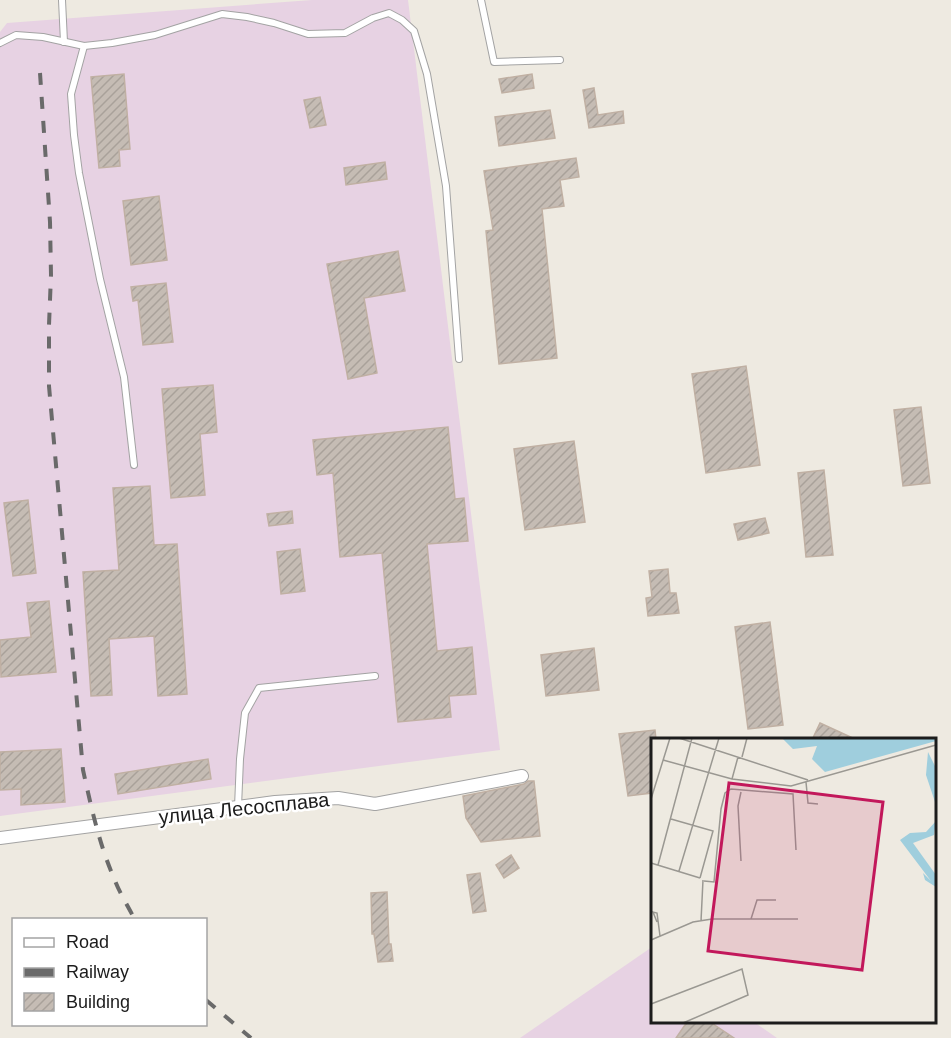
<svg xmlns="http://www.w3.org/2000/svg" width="951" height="1038" viewBox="0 0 951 1038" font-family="Arial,sans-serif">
	<defs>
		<pattern id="building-hatch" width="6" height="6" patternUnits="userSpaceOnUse" patternTransform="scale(1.5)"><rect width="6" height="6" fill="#c5bcb4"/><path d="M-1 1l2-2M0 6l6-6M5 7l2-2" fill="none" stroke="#a9a19a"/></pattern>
	</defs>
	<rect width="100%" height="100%" fill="#eeeae1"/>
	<!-- industrial -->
	<g fill="#e7d2e3">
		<path d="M312,0H408L500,750L0,816V32L7,23Z"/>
		<path d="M652,947V1022H754L777,1038H520Z"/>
	</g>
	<!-- building -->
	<g fill="url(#building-hatch)" stroke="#c0b0a3" stroke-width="1.5">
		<path d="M124,74L130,149L119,150L120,166L99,168L91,77Z"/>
		<path d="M532,74L534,88L502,93L499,79Z"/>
		<path d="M594,88L598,115L623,111L624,123L589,128L583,90Z"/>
		<path d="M320,97L326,125L310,128L304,100Z"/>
		<path d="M550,110L555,138L499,146L495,117Z"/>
		<path d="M576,158L579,177L560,180L564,206L542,209L557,358L499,364L486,231L493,230L484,171Z"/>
		<path d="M385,162L387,179L346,185L344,168Z"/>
		<path d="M159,196L167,260L131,265L123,201Z"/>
		<path d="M398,251L405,291L364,298L377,373L348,379L327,264Z"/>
		<path d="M166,283L173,342L143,345L138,300L133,301L131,287Z"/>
		<path d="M746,366L760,465L706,473L692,374Z"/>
		<path d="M213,385L217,432L200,434L205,495L171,498L162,389Z"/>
		<path d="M921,407L930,483L903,486L894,410Z"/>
		<path d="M448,427L455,499L464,498L468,541L427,544L437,651L472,647L476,694L449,696L451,717L398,722L382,553L340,557L333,473L317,475L313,440Z"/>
		<path d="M574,441L585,522L525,530L514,449Z"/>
		<path d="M824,470L833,555L806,557L798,473Z"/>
		<path d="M150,486L154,545L177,544L187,694L158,696L154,636L109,639L112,695L91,696L83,572L119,570L113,488Z"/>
		<path d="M28,500L36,573L13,576L4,503Z"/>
		<path d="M292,511L293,523L269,526L267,514Z"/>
		<path d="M765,518L769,533L738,540L734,524Z"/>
		<path d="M300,549L305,591L281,594L277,552Z"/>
		<path d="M668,569L670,593H676L679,613L648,616L646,598L652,597L649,571Z"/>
		<path d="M49,601L56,672L1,677L0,640L31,637L27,603Z"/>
		<path d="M770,622L783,725L748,729L735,627Z"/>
		<path d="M594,648L599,690L546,696L541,655Z"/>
		<path d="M820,723L857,740H812Z"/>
		<path d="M655,730L656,740H652V793L628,796L619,734Z"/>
		<path d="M61,749L65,802L21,805V789L0,790V752Z"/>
		<path d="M208,759L211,779L118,794L115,774Z"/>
		<path d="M528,781H534L540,836L481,842L466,818L463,796L524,784Z"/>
		<path d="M511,855L519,868L504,878L496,865Z"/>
		<path d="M480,873L486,911L473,913L467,875Z"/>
		<path d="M387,892L389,944H391L393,961L378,962L374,934H372L371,893Z"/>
		<path d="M687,1022H710L734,1038H676Z"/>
	</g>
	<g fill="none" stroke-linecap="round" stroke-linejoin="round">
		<defs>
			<g id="service">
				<path d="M62,0L64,42"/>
				<path d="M481,0L494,62L560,60"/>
				<path d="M0,43L16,35L43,37L84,46L112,43L155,35L222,14L247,17L274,23L308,34L345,33L373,18L389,13L402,20L414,31L427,74L446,186L459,359"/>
				<path d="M84,46L71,94L74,135L79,173L100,279L124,377L134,465"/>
				<path d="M238,807L240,759L245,713L259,688L375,676"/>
			</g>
			<path id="minor" d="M0,838L275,802L338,798L375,804L522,776"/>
		</defs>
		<!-- service casing -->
		<use href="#service" stroke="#a3a3a3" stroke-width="8"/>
		<!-- minor casing -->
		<use href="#minor" stroke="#a3a3a3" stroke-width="14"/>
		<!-- service -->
		<use href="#service" stroke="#fff" stroke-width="6"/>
		<!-- minor -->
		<use href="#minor" stroke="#fff" stroke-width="12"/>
		<!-- rail -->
		<g stroke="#6a6a6a" stroke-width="4" stroke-dasharray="12 12" stroke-linecap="butt">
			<path d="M40,73L50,222L51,275L49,325V386L83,770C91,806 99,844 114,878C119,892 128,906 135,920"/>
			<path d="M206,1000L251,1038"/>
		</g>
	</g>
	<g text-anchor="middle" stroke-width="5" stroke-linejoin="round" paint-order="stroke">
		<!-- street labels -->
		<g font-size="20" fill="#1c1c1c" stroke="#fff">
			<text transform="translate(244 808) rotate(-6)" y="7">улица Лесосплава</text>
		</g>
	</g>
	<!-- overview -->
	<g transform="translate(651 738)">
		<rect width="285" height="285" fill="#eeeae1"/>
		<path d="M131,0H285V3L174,34L161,21L166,8L142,11ZM277,14L285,30V67L275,37ZM285,83L283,97L262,105L285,137V149L274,142L272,135L280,143L249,102L259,95L275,94Z" fill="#9fcedd"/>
		<path fill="none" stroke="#9a9892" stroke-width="1.5" d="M28,0L157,42M91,19L96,0M12,22L81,41L140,48L285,7M81,41L87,19M155,44L157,65L167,66M0,61L19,0M20,81L62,93L49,140M90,123L87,68L90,54M0,125L49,140M7,127L41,0M28,133L68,0M53,143L63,144L70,71L74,55L80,51L142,56L145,112M100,181L106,162H125M50,183L52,142M6,184L2,174L6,175L9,198M0,202L42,184L61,181H147M0,266L91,231L97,257L32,285"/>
		<path fill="#c2185b" fill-opacity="0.15" stroke="#c2185b" stroke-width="3" d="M78,45L232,64L211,232L57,213Z"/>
		<rect width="285" height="285" fill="none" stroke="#1c1c1c" stroke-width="3"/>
	</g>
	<!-- legend -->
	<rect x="12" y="918" width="195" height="108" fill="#ffffff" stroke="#a4a4a4" stroke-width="1.5"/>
	<rect x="24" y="938" width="30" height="9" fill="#ffffff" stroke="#a4a4a4" stroke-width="1.5"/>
	<text x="66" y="948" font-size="18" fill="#1c1c1c">Road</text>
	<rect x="24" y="968" width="30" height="9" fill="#6a6a6a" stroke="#a4a4a4" stroke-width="1.5"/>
	<text x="66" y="978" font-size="18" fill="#1c1c1c">Railway</text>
	<rect x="24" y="993" width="30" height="18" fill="url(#building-hatch)" stroke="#a4a4a4" stroke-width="1.5"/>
	<text x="66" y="1008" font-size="18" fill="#1c1c1c">Building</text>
</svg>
